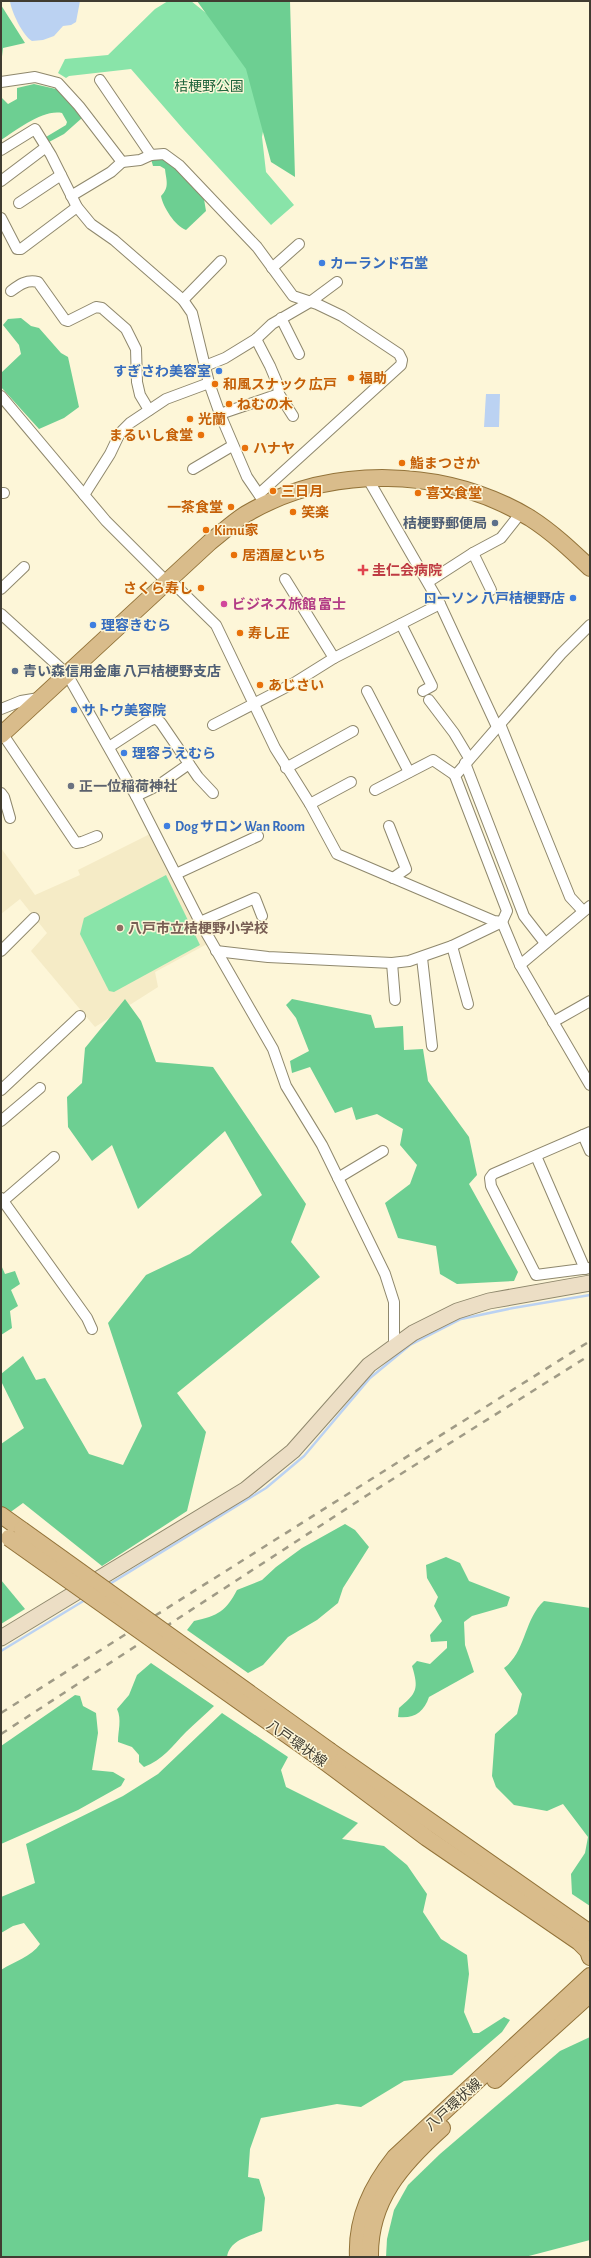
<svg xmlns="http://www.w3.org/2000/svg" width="591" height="2258" viewBox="0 0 591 2258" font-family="'Alegreya Sans','Noto Sans JP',sans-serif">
	<rect width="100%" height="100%" fill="#fdf6d8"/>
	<!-- built -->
	<path fill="#f5ebc6" d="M150,834L207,944L155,972L158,987L95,1027L31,951L47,933L20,899L1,914V848L35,895L80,875L78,870Z"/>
	<!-- green -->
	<g fill="#89e4a9">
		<path d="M168,1H191L211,17L249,58L265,120L262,137L266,172L294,205L271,225L184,130L131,69L69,76L66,78L58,73L65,59L108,55L155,9Z"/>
		<path d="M166,875L200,945L114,992L109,991L80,934L84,918Z"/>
	</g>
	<!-- forest -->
	<g fill="#6dcf92">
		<path d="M197,1H290L295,177L271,162L246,69Z"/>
		<path d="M1,5L25,43L3,48L1,65Z"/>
		<path d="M34,84L56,89L79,112L82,118L64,134L49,142L46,137L66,125L67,122L62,113C43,109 17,130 1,140V97L8,104L17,99V88Z"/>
		<path d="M163,158L168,160L204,199L206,211L186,230C175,226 163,207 161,196C170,187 166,180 165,169L160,166H153L151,159Z"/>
		<path d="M21,318L31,326L39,328L61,353L68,357L79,407L64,418L39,429L1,387V373L21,354L19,345L3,325L8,319Z"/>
		<path d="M125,999L141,1021L156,1062L213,1067L306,1204L291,1242L320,1277L177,1393L206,1432L187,1511L102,1566L23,1503L1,1519V1444L24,1428L1,1381V1374L23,1356L36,1380L45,1378L89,1454L123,1465L142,1426L108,1323L146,1275L190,1254L262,1195L225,1131L138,1209L112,1145L92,1161L68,1127L67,1097L82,1083L85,1048Z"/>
		<path d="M292,999L371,1015L375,1028L403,1026L404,1050L423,1049L428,1081L469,1137L477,1175L469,1184L518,1272L514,1281L457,1284L440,1274L436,1246L398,1238L385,1203L410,1184L417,1165L400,1145L403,1129L377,1114L356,1120L352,1107L335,1113L310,1067L292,1073L290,1061L309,1051L296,1018L286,1005Z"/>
		<path d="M1,1265L5,1274L15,1271L20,1284L11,1290L18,1306L10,1311L12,1328L1,1335Z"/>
		<path d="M345,1524L355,1530L369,1547L343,1588L338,1603L317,1620L288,1637L263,1665L248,1673L187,1630L194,1621C218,1616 226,1611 237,1590L262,1580L276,1567L302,1548Z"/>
		<path d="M446,1557L460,1563L469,1581L510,1597L507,1606L472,1616L464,1622L465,1645L474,1672L429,1697C424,1712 414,1719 398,1717L399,1708C417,1693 419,1689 412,1666L417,1661L430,1664L447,1648V1641L431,1642L430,1635L442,1621L434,1606L438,1597L427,1578L426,1565Z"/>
		<path d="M1,1580L25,1609L1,1624Z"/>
		<path d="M544,1601L590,1608V1906L572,1894L571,1874L585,1853L588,1837L563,1804L547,1811L514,1805L496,1787L492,1776L495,1734L517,1714L522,1694L504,1668C526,1652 524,1619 544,1601Z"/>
		<path d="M151,1663L214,1706C205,1715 195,1723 186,1732C172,1746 163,1760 144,1767L139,1762V1755L132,1747L118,1742C118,1730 122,1720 117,1709L129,1695L137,1675Z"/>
		<path d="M75,1695L80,1696L83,1706L96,1713L98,1733L92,1770L113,1772L125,1779L121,1786L78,1810L1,1844V1746Z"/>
		<path d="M222,1713L288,1757L281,1770L286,1787L358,1823L342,1839L384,1846L407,1865L427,1894L423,1912L441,1939L467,1955L469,1974L464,2012L473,2033H479L504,2017L510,2020L502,2032L452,2075L404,2081L361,2107L337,2104L261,2118L250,2149L248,2177L259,2179L265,2198L262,2231C248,2237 230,2240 227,2257H1V1970C15,1961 31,1957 40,1944L24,1923L13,1926L1,1933V1897L35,1883L26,1844L123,1796L158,1774Z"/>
		<path d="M590,2037V2240L525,2257H386L387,2239L394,2210L408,2185L440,2154L560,2051Z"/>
	</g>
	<!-- water -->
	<g fill="#bbd2f2">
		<path d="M10,1H80L76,22L71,25L63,26L54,36L43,40L32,41C23,36 11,11 10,1Z"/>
		<path d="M486,394H500L499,427H484Z"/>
	</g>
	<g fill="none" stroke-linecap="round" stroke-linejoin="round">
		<!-- stream -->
		<g stroke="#bbd2f2" stroke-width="2.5">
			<path d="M108,1585L266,1488L304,1456L370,1378L410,1345L461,1319L513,1308L590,1295"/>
			<path d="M1,1651L85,1600"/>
		</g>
		<defs>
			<g id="street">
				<path d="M100,80L151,155L164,154L179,165L257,247L293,296L317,304L342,316L399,354L402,360L401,365L259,494"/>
				<path d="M1,82L35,77L58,83L79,106L122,162L140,160L151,155"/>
				<path d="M1,150L35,129L51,155L77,207L91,224L114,240L183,300L192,313L209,383L220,414L247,477L262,499"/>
				<path d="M1,181L46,147"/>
				<path d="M71,196L111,172L122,162"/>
				<path d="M19,203L61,175"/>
				<path d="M1,218L17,249H21L77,207"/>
				<path d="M272,268L299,244"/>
				<path d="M11,291C19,285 27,279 38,282L65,320L68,321L96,307L102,308L126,329L136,349L137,382L140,395L149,410"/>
				<path d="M183,300L221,261"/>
				<path d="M281,318L299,354"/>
				<path d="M256,339L270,366L278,385L279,394L293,416"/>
				<path d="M205,366L225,358L256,339L272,324L310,302L337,282"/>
				<path d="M1,396L106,521L167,582"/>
				<path d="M220,414L279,394"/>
				<path d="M193,469L232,446"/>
				<path d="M368,479L440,604L497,727"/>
				<path d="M1,493H4"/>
				<path d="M84,495L110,454L120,433L130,423L166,399L209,383"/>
				<path d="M473,553L501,538L520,514"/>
				<path d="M285,579L334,658"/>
				<path d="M170,580L216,625L275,748L310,804L337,854L494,921L502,922L520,965L590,1085"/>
				<path d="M428,582L473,553L491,590"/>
				<path d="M1,589L24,567"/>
				<path d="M1,614L67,674L136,796L200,922L273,1049L286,1086L322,1145L385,1274L394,1302V1345"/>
				<path d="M401,624L432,686L423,691"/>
				<path d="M367,691L409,772"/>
				<path d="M429,700L454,733L469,758"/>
				<path d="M1,709L21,701L39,698"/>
				<path d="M500,724L570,897L583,911"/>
				<path d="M213,725L294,683L334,658L440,604"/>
				<path d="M2,733L76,843L82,842L97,836"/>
				<path d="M109,747L149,721L156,718L161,723L198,777L213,793"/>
				<path d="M465,763L524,916L545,943"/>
				<path d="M286,768L353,731"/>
				<path d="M375,790L433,760L455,775"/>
				<path d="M1,793L4,797L10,818"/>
				<path d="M136,796L159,785L189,764"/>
				<path d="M310,804L351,782"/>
				<path d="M389,826L406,869L393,878"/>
				<path d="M176,874L258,836"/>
				<path d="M200,922L255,898L262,916"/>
				<path d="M452,946L468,1004"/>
				<path d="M1,951L34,918"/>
				<path d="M216,951L268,957L392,963L409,961L452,946L502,922L507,911L455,776L561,654L590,625"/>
				<path d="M422,958L432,1046"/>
				<path d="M392,963L395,1000"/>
				<path d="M520,965L590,906"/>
				<path d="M553,1022L590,1001"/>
				<path d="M1,1090L80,1016"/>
				<path d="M1,1121L40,1088"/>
				<path d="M590,1132L493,1174L490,1178L491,1186L536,1275L590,1268"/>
				<path d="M583,1135L590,1151"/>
				<path d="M536,1156L585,1269"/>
				<path d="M338,1178L383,1151"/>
				<path d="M1,1198L87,1318L92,1329"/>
				<path d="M3,1201L54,1157"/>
			</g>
			<path id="secondary" d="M1,1638L245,1490L293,1451L369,1365L413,1333L457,1311L489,1301L590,1283"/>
			<g id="primary">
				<path d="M1,735L210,542C222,533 233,522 246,514C331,464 445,467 530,518C552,532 571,550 590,568"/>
				<path d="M1,1515L22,1530"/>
				<path d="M330,1751L590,1933"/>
				<path d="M324,1761L427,1838L579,1942L588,1951L590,1957"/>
				<path d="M495,2080L590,1994"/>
				<path d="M358,2257C356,2218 372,2186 395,2157L590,1976"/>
				<path d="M370,2257C369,2200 402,2164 442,2128"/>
			</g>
		</defs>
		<!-- street casing -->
		<use href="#street" stroke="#8f886d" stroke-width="12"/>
		<!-- secondary casing -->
		<use href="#secondary" stroke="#8f886d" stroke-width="17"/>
		<!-- primary casing -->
		<use href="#primary" stroke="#937339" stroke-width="18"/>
		<!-- street -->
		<use href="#street" stroke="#fff" stroke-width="10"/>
		<!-- secondary -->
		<use href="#secondary" stroke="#ecdec5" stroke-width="15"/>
		<!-- primary -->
		<use href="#primary" stroke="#d9bc8b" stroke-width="16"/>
		<!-- rail -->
		<g stroke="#a09b86" stroke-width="2.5" stroke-dasharray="7 7" stroke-linecap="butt">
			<path d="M1,1713L590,1341"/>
			<path d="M1,1734L369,1494L590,1355"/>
		</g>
		<defs>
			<g id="primary-bridge">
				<path d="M22,1530L330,1751"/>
				<path d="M9,1538L324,1761"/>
			</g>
		</defs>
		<!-- primary-bridge casing -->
		<use href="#primary-bridge" stroke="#937339" stroke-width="18" stroke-linecap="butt"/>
		<!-- primary-bridge -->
		<use href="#primary-bridge" stroke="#d9bc8b" stroke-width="16"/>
	</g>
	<!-- markers -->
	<g fill="#3f7fe0" stroke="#fdf6d8" stroke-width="1.5">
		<circle cx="322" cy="263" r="4"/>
		<circle cx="219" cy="371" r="4"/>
		<circle cx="573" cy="598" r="4"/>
		<circle cx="93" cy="625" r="4"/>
		<circle cx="74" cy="710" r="4"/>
		<circle cx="124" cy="753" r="4"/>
		<circle cx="167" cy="826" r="4"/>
	</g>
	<g fill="#e8710a" stroke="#fdf6d8" stroke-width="1.5">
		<circle cx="351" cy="378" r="4"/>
		<circle cx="215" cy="384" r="4"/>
		<circle cx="229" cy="404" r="4"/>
		<circle cx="190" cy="419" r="4"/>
		<circle cx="201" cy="435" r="4"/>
		<circle cx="245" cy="448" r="4"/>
		<circle cx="402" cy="463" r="4"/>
		<circle cx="273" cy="491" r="4"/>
		<circle cx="418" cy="493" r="4"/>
		<circle cx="231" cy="507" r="4"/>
		<circle cx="293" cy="512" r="4"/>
		<circle cx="206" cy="530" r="4"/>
		<circle cx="234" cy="555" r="4"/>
		<circle cx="201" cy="588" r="4"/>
		<circle cx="240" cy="633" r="4"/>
		<circle cx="260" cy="685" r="4"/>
	</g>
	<g fill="#5c6f8a" stroke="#fdf6d8" stroke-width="1.5">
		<circle cx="495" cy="523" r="4"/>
		<circle cx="15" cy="671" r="4"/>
	</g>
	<path fill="#e0444e" stroke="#fdf6d8" stroke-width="1.5" d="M361 564h4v4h4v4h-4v4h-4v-4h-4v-4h4z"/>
	<circle fill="#d1479c" stroke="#fdf6d8" stroke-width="1.5" cx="224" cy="604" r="4"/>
	<circle fill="#6b7280" stroke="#fdf6d8" stroke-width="1.5" cx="71" cy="786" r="4"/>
	<circle fill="#8d6e63" stroke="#fdf6d8" stroke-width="1.5" cx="120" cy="928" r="4"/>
	<g text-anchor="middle" stroke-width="3" stroke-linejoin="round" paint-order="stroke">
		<!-- park labels -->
		<g font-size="14" fill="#1f653d" stroke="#fdf6d8">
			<text x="209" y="91">桔梗野公園</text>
		</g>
		<!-- shop labels -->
		<g font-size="14" font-weight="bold" fill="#366cbe" stroke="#fdf6d8" text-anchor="start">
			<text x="330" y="268">カーランド石堂</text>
			<text x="211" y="376" text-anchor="end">すぎさわ美容室</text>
			<text x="565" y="603" text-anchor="end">ローソン 八戸桔梗野店</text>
			<text x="101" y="630">理容きむら</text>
			<text x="82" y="715">サトウ美容院</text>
			<text x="132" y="758">理容うえむら</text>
			<text x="175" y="831">Dog サロン Wan Room</text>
		</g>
		<!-- food labels -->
		<g font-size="14" font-weight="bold" fill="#c56008" stroke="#fdf6d8" text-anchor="start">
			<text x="359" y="383">福助</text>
			<text x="223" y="389">和風スナック 広戸</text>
			<text x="237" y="409">ねむの木</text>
			<text x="198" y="424">光蘭</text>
			<text x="193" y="440" text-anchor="end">まるいし食堂</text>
			<text x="253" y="453">ハナヤ</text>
			<text x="410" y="468">鮨まつさか</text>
			<text x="281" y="496">三日月</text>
			<text x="426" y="498">喜文食堂</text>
			<text x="223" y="512" text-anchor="end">一茶食堂</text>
			<text x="301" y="517">笑楽</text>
			<text x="214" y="535">Kimu家</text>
			<text x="242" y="560">居酒屋といち</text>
			<text x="193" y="593" text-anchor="end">さくら寿し</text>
			<text x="248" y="638">寿し正</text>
			<text x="268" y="690">あじさい</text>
		</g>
		<!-- service labels -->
		<g font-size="14" font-weight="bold" fill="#4e5e75" stroke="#fdf6d8" text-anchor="end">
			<text x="487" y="528">桔梗野郵便局</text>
			<text x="23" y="676" text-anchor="start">青い森信用金庫 八戸桔梗野支店</text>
		</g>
		<!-- health labels -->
		<g font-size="14" font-weight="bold" fill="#be3a42" stroke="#fdf6d8" text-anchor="start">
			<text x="372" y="575">圭仁会病院</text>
		</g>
		<!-- hotel labels -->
		<g font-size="14" font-weight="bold" fill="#b23c85" stroke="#fdf6d8" text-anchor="start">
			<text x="232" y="609">ビジネス旅館 富士</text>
		</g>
		<!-- worship labels -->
		<g font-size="14" font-weight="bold" fill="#5b616d" stroke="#fdf6d8" text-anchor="start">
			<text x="79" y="791">正一位稲荷神社</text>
		</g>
		<!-- education labels -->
		<g font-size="14" font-weight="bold" fill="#785e54" stroke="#fdf6d8" text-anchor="start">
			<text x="128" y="933">八戸市立桔梗野小学校</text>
		</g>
		<!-- street labels -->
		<g font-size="14" fill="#403c31" stroke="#fdf6d8">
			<text transform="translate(297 1743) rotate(35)" y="5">八戸環状線</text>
			<text transform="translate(453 2104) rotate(-42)" y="5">八戸環状線</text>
		</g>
	</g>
	<!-- border -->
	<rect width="591" height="2258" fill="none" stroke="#403c31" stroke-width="4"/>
</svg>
